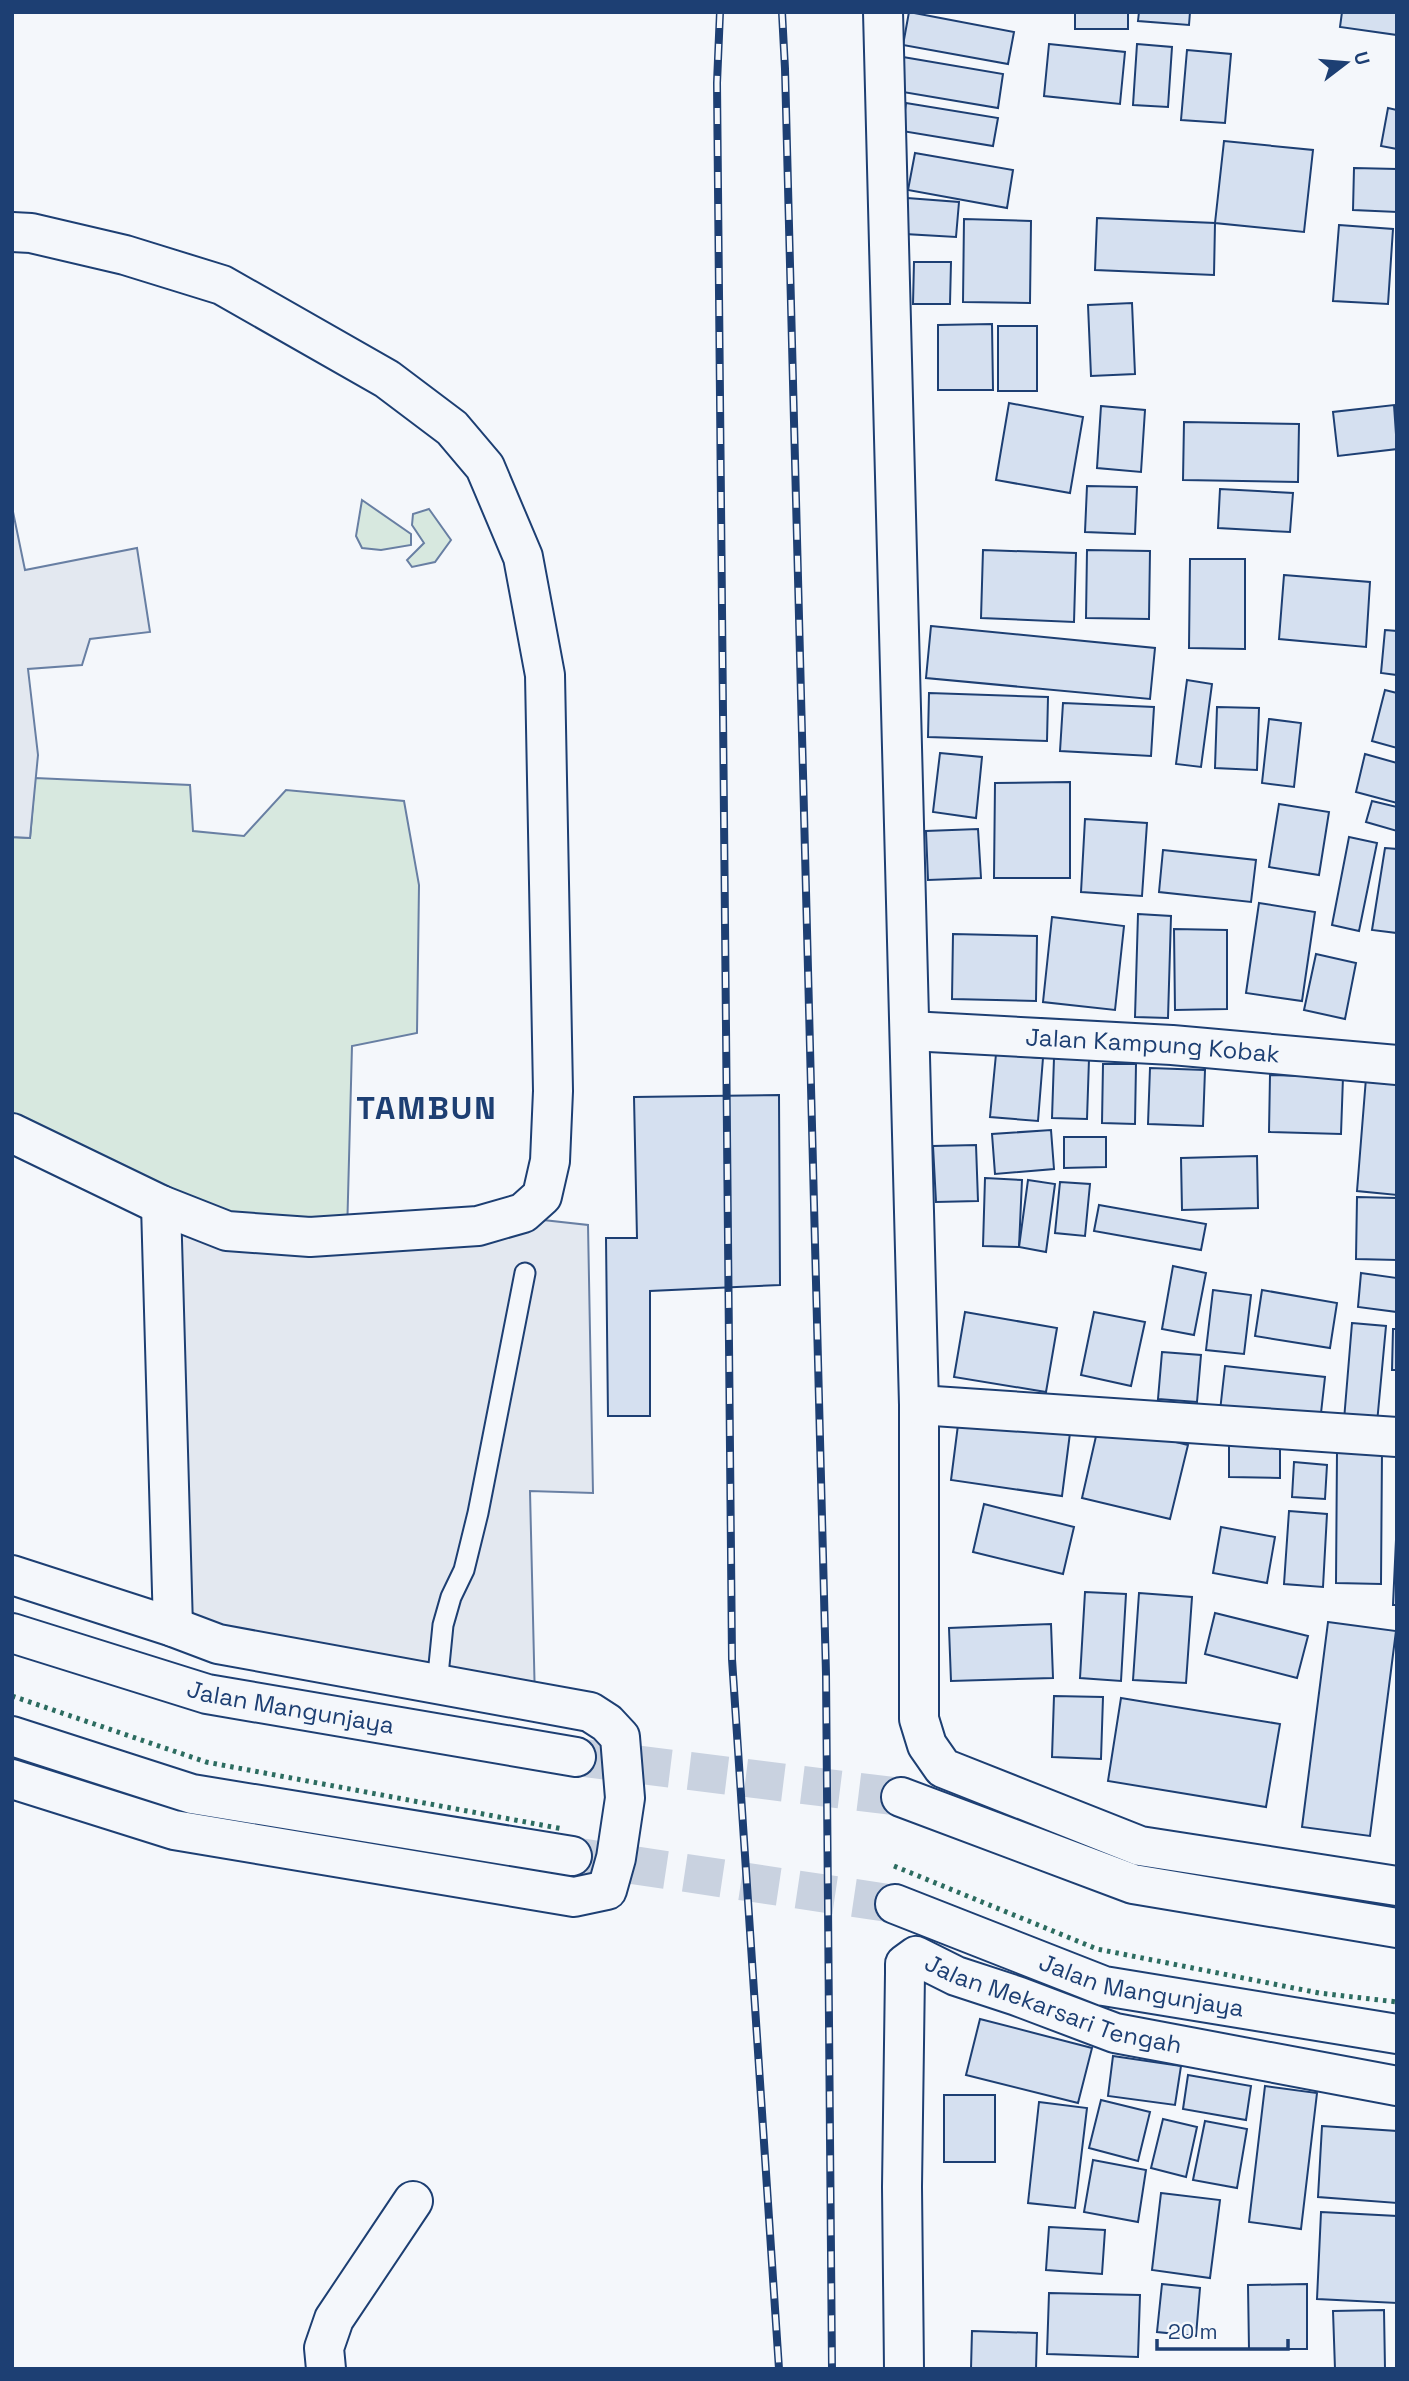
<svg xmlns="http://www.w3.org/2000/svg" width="1409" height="2381" viewBox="0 0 1409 2381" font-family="'Space Grotesk',sans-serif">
	<rect width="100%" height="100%" fill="#f4f7fb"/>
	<!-- green -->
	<g fill="#d7e8df" stroke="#687fa3" stroke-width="2">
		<path d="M362,500L411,534V545L381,550L362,548L356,536Z"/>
		<path d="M429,509L451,540L435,562L412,567L407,560L424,543L412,525L413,514Z"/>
		<path d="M35,778L190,785L193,831L244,836L286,790L404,801L419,885L417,1033L352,1046L347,1235L227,1231L12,1133V837L30,838Z"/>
	</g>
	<!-- parking -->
	<g fill="#e3e8f0" stroke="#687fa3" stroke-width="2">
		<path d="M12,507L25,570L137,548L150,632L90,639L82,665L28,669L38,755L30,838L12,837Z"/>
		<path d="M161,1205L227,1231L525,1218L588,1225L593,1493L530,1491L535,1702L173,1627Z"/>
	</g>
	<!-- building -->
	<g fill="#d5e0f0" stroke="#1d3f73" stroke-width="2">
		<path d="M909,12L1014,32L1008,64L903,45Z"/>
		<rect x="1075" y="12" width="53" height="17"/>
		<path d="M1139,12H1190L1189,25L1138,21Z"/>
		<path d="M1342,12H1397V35L1340,27Z"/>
		<path d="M1049,44L1125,52L1120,104L1044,96Z"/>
		<path d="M1137,44L1172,47L1168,107L1133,105Z"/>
		<path d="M1187,50L1231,54L1225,123L1181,120Z"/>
		<path d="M903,57L1003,74L998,108L897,91Z"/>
		<path d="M906,103L998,118L993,146L902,131Z"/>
		<path d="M1388,108L1397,110V149L1381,146Z"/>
		<path d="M1224,141L1313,150L1304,232L1215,223Z"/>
		<path d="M915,153L1013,170L1007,208L908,190Z"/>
		<path d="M1354,168L1397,169V212L1353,210Z"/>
		<path d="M907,198L959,202L956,237L905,234Z"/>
		<path d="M1097,218L1215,223L1214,275L1095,270Z"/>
		<path d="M964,219L1031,221L1030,303L963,302Z"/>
		<path d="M1339,225L1393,229L1388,304L1333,301Z"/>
		<path d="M914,262H951L950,304H913Z"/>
		<path d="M1132,303L1135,374L1091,376L1088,305Z"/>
		<path d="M992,324L993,390H938V325Z"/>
		<rect x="998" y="326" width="39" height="65"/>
		<path d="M1009,403L1083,417L1070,493L996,480Z"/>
		<path d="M1394,405L1397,449L1338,456L1333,412Z"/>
		<path d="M1101,406L1145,410L1141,472L1097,468Z"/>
		<path d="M1184,422L1299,424L1298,482L1183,480Z"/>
		<path d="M1087,486L1137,487L1135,534L1085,532Z"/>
		<path d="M1220,489L1293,493L1290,532L1218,528Z"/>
		<path d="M983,550L1076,553L1074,622L981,618Z"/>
		<path d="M1087,550L1150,551L1149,619L1086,618Z"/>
		<path d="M1190,559H1245V649L1189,648Z"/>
		<path d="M1284,575L1370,582L1366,647L1279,639Z"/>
		<path d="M931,626L1155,648L1150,699L926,678Z"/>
		<path d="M1385,630L1397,631V675L1381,673Z"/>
		<path d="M1187,680L1212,684L1201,767L1176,764Z"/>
		<path d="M1385,690L1397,693V748L1372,741Z"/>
		<path d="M929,693L1048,697L1047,741L928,737Z"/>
		<path d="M1063,703L1154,707L1151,756L1060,751Z"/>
		<path d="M1217,707L1259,708L1257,770L1215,768Z"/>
		<path d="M1269,719L1301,723L1294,787L1262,783Z"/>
		<path d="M940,753L982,757L976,818L933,812Z"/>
		<path d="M1365,754L1397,763V803L1356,792Z"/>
		<path d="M1070,782V878H994L995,783Z"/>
		<path d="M1372,801L1397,807V831L1366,822Z"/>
		<path d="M1279,804L1329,812L1319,875L1269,867Z"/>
		<path d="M1085,819L1147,823L1142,896L1081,892Z"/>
		<path d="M978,829L981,878L928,880L926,831Z"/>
		<path d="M1349,837L1377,843L1359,931L1332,925Z"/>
		<path d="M1385,848L1397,849V933L1372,930Z"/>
		<path d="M1163,850L1256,860L1251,902L1159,892Z"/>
		<path d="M1259,903L1315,912L1302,1001L1246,993Z"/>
		<path d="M1138,914L1171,916L1168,1018L1135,1017Z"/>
		<path d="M1052,917L1124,926L1115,1010L1043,1002Z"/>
		<path d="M1174,929L1227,930V1009L1175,1010Z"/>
		<path d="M953,934L1037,936L1036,1001L952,999Z"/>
		<path d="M1316,954L1356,963L1345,1019L1304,1010Z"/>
		<path d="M996,1054L1043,1058L1038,1121L990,1117Z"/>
		<path d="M1054,1058L1089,1059L1087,1119L1052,1118Z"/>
		<path d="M1103,1064H1136L1135,1124L1102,1123Z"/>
		<path d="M1150,1068L1205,1070L1203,1126L1148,1124Z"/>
		<path d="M1270,1075L1343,1077L1341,1134L1269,1132Z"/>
		<path d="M1366,1078L1397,1080V1195L1357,1191Z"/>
		<path d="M779,1095L780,1285L650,1291V1416H608L606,1238H637L634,1097Z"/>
		<path d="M1051,1130L1054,1169L995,1174L992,1134Z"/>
		<path d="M1064,1137H1106V1167L1064,1168Z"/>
		<path d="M976,1145L978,1201L936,1202L933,1146Z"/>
		<path d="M1257,1156L1258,1208L1182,1210L1181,1158Z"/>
		<path d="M985,1178L1022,1180L1019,1247L983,1246Z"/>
		<path d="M1028,1180L1055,1184L1046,1252L1019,1247Z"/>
		<path d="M1060,1182L1090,1184L1085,1236L1055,1233Z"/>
		<path d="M1357,1197L1397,1198V1260L1356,1259Z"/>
		<path d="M1099,1205L1206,1224L1201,1250L1094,1231Z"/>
		<path d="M1173,1266L1206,1273L1194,1335L1162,1329Z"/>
		<path d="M1361,1273L1397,1278V1312L1358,1307Z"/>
		<path d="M1213,1290L1251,1295L1244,1354L1206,1350Z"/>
		<path d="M1262,1290L1337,1303L1330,1348L1255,1336Z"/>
		<path d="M965,1312L1057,1328L1046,1392L954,1377Z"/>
		<path d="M1094,1312L1145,1322L1131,1386L1081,1375Z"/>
		<path d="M1352,1323L1386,1326L1377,1423L1344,1420Z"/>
		<path d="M1393,1329H1397V1370H1392Z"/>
		<path d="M1162,1352L1201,1355L1197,1402L1158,1399Z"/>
		<path d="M1225,1366L1325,1377L1320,1422L1220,1411Z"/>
		<path d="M959,1417L1070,1433L1062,1496L951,1480Z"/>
		<path d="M1099,1423L1188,1445L1170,1519L1082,1498Z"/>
		<path d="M1229,1435H1280V1478L1229,1477Z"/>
		<path d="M1337,1450L1382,1451L1381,1584L1336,1583Z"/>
		<path d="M1294,1462L1327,1465L1325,1499L1292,1497Z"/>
		<path d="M984,1504L1074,1527L1063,1574L973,1552Z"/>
		<path d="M1289,1511L1327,1514L1323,1587L1284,1584Z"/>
		<path d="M1397,1518V1605H1393Z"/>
		<path d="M1221,1527L1275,1537L1267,1583L1213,1573Z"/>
		<path d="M1085,1592L1126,1594L1121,1681L1080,1678Z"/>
		<path d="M1139,1593L1192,1597L1186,1683L1133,1680Z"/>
		<path d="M1215,1613L1308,1636L1297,1678L1205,1654Z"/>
		<path d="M1328,1622L1396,1631L1370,1836L1302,1827Z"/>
		<path d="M1051,1624L1053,1678L951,1681L949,1628Z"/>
		<path d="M1054,1696L1103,1697L1101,1759L1052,1757Z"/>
		<path d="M1121,1698L1280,1724L1266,1807L1108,1781Z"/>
		<path d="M980,2019L1092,2048L1078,2103L966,2075Z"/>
		<path d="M1113,2056L1181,2066L1175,2105L1108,2096Z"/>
		<path d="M1188,2075L1251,2086L1246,2120L1183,2109Z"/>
		<path d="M1265,2086L1317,2093L1301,2229L1249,2222Z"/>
		<rect x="944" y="2095" width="51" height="67"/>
		<path d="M1101,2100L1150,2112L1138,2161L1089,2148Z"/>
		<path d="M1039,2102L1087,2108L1075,2208L1028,2203Z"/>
		<path d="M1163,2119L1197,2127L1186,2177L1151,2168Z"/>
		<path d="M1205,2121L1247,2129L1237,2188L1193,2180Z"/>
		<path d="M1322,2126L1397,2131V2203L1318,2197Z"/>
		<path d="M1093,2160L1146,2170L1138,2222L1084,2212Z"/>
		<path d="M1161,2193L1220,2200L1210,2278L1152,2270Z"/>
		<path d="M1321,2212L1397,2216V2303L1317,2299Z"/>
		<path d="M1049,2227L1105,2230L1102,2274L1046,2270Z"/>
		<path d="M1162,2284L1200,2288L1196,2336L1157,2332Z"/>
		<path d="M1307,2284V2349H1249L1248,2285Z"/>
		<path d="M1049,2293L1140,2295L1138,2357L1047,2354Z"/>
		<path d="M1384,2310L1385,2369H1335L1333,2311Z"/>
		<path d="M972,2331L1037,2333L1036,2369H971Z"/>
	</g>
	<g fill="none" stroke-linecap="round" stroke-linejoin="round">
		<!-- secondary-tunnel -->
		<g stroke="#c9d2e0" stroke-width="38" stroke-dasharray="38 19" stroke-linecap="butt">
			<path d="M576,1757L901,1797"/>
			<path d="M572,1856L895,1904"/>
		</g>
		<defs>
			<path id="lane" d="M437,1685L443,1625L451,1597L464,1570L478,1513L525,1273"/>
			<g id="street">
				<path d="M883,12L919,1405V1719L927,1745L943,1768L1140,1846L1397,1886"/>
				<path d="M12,232L31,233L125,255L222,285L387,379L452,428L485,467L523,557L545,675L553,1091L550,1161L542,1196L523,1213L478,1226L310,1237L227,1231L161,1205L12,1133"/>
				<path id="s1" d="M910,1031L1172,1045L1397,1065"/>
				<path d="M161,1205L173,1627"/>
				<path d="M919,1405L1397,1437"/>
				<path d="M12,1575L173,1627L218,1644L590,1712L607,1723L620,1737L625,1798L616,1858L607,1890L574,1897L174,1830L12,1779"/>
				<path d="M326,2369L324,2348L334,2319L413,2201"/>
				<path id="s2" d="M904,2369L902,2187L905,1973V1964L916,1956L956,1976L1017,1996L1115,2033L1397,2086"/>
			</g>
			<g id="secondary">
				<path id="s3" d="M12,1633L207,1694L576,1757"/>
				<path d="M12,1736L192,1794L572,1856"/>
				<path d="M901,1797L1133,1884L1397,1928"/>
				<path id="s4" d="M895,1904L1104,1986L1397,2034"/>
			</g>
		</defs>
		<!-- lane casing -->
		<use href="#lane" stroke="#1d3f73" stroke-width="23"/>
		<!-- street casing -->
		<use href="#street" stroke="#1d3f73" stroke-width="42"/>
		<!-- secondary casing -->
		<use href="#secondary" stroke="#1d3f73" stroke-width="42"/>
		<!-- lane -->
		<use href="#lane" stroke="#f4f7fb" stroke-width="19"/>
		<!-- street -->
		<use href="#street" stroke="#f4f7fb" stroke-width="38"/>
		<!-- secondary -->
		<use href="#secondary" stroke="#f4f7fb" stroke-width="38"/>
		<defs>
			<g id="rail">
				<path d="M720,12L717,83L732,1659L779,2369"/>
				<path d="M782,12L785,69L826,1674L832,2369"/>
			</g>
		</defs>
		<!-- rail casing -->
		<use href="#rail" stroke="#1d3f73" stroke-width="8"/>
		<!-- rail -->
		<use href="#rail" stroke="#f4f7fb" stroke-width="5" stroke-dasharray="16" stroke-linecap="butt"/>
		<!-- hedge -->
		<g stroke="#2c6c60" stroke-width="5" stroke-dasharray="3.5 5" stroke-linecap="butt">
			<path d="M12,1696L206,1762L563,1829"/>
			<path d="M894,1866L1097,1949L1319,1993L1397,2002"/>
		</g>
	</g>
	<g text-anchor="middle" stroke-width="5" stroke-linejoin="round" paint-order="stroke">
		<!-- street labels -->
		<g font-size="24" fill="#1d3f73" stroke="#f4f7fb">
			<text dy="8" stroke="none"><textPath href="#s1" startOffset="243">Jalan Kampung Kobak</textPath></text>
			<text dy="8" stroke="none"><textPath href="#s3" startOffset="289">Jalan Mangunjaya</textPath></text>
			<text dy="8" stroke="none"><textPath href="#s4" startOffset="261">Jalan Mangunjaya</textPath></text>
			<text dy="8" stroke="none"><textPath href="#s2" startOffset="565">Jalan Mekarsari Tengah</textPath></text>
		</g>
		<!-- district labels -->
		<g font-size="32" font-weight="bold" letter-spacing="2" fill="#1d3f73" stroke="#f4f7fb">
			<text x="427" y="1119">TAMBUN</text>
		</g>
	</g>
	<!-- border -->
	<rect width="1409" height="2381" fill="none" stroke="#1d3f73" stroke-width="28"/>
	<!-- north arrow -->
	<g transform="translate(1346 63) rotate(74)" stroke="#f4f7fb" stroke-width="5" paint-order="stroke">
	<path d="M0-5L12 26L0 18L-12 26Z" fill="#1d3f73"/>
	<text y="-10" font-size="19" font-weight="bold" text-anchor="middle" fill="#1d3f73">U</text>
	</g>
	<!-- scale -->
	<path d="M1157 2339v10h131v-10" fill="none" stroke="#1d3f73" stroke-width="3.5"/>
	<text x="1168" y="2339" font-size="21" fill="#1d3f73" stroke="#f4f7fb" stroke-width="5" paint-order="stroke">20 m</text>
</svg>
